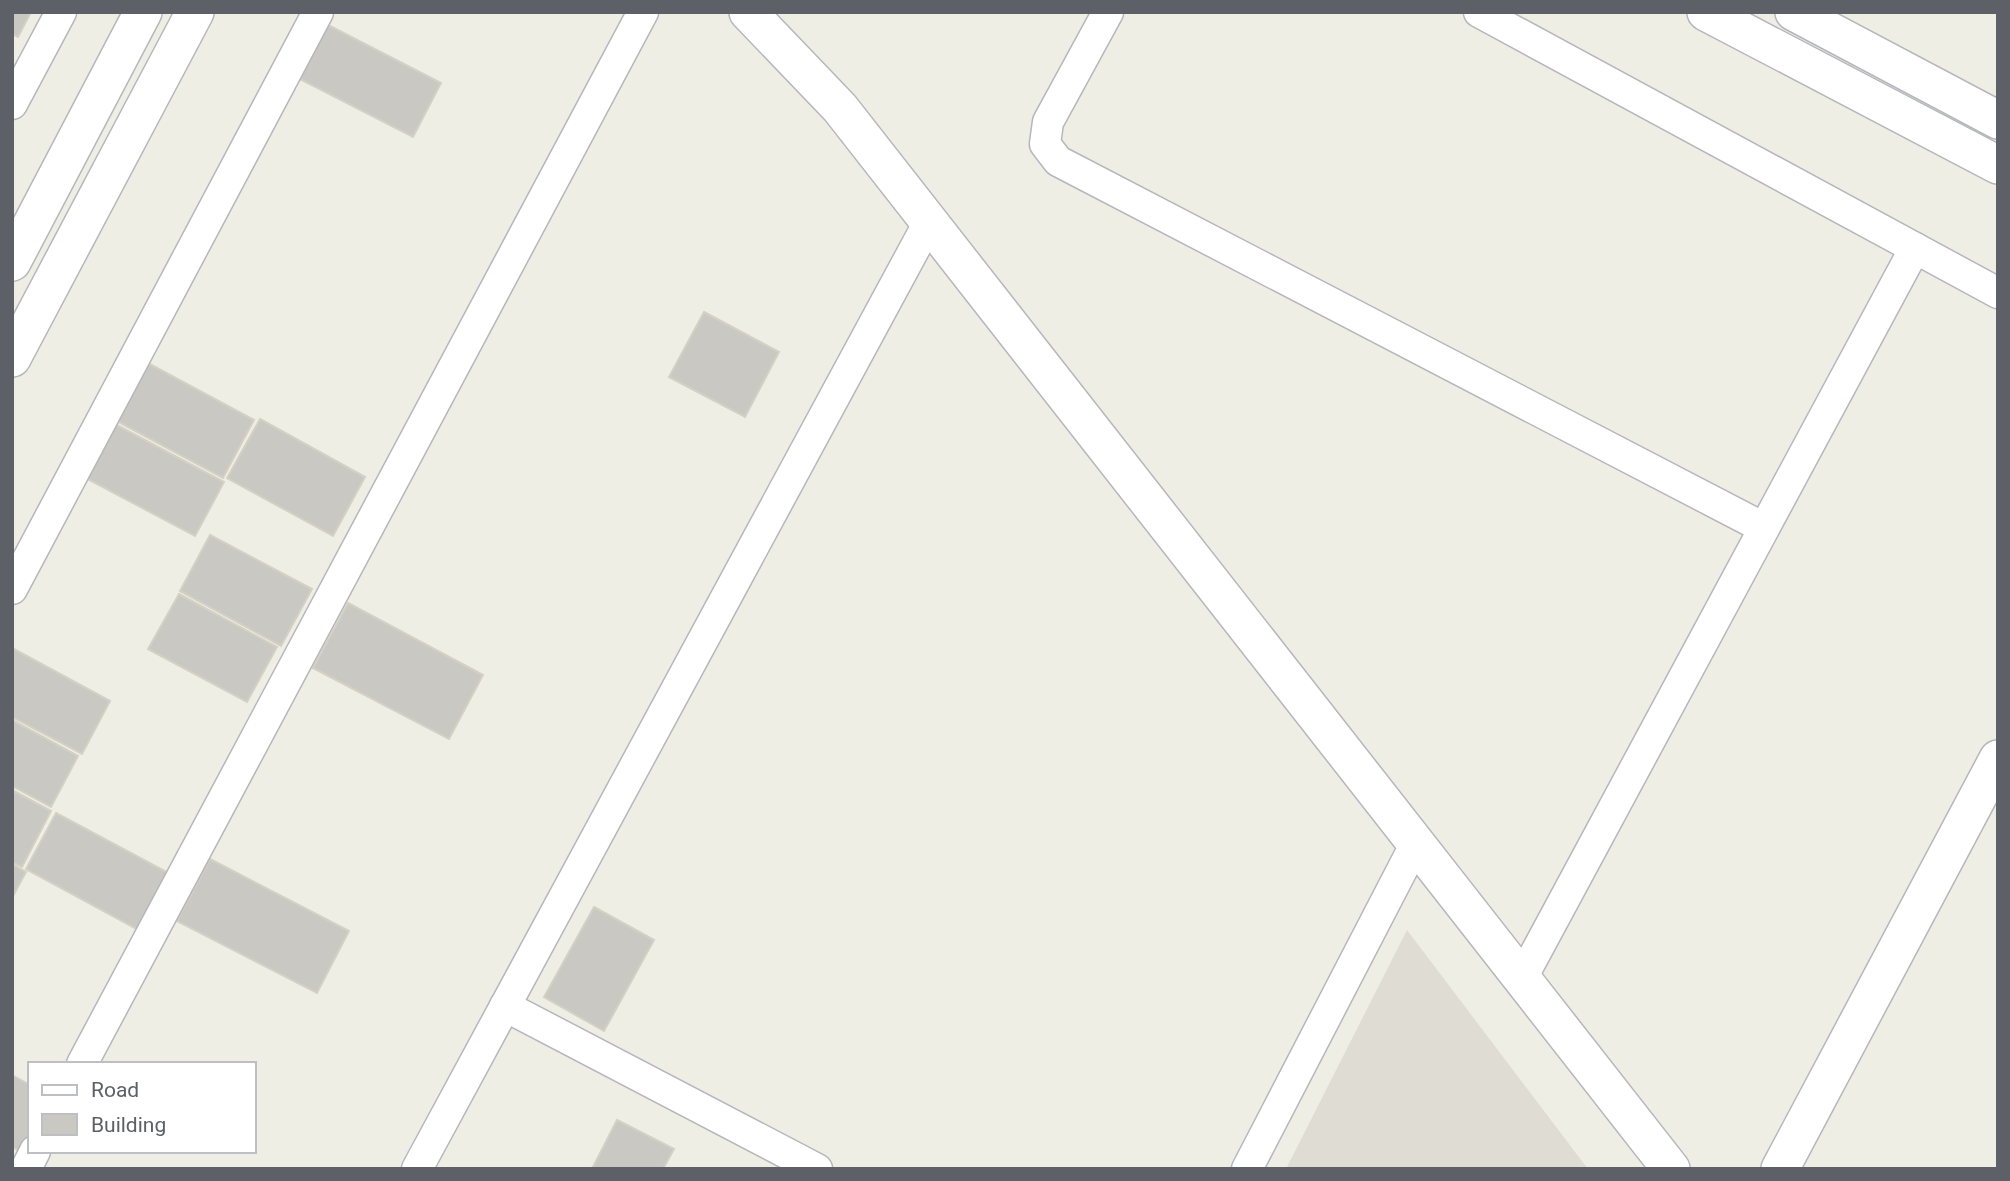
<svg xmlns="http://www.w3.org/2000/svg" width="2010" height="1181" viewBox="0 0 2010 1181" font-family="Roboto,sans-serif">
	<rect width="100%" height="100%" fill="#efeee5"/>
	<!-- education -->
	<path fill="#dfddd3" d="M1407,930L1588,1169H1286Z"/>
	<!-- building -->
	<g fill="#cac8c2" stroke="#d4d0c3" stroke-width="2">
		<path d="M12,12H31L18,37L12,34Z"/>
		<path d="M328,25L441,83L413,137L300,79Z"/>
		<path d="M704,312L779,352L745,417L669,377Z"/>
		<path d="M144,361L254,420L223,478L113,419Z"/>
		<path d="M260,419L365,477L333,536L227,478Z"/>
		<path d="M113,423L224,482L195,536L84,477Z"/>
		<path d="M210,535L312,589L281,646L180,591Z"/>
		<path d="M179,594L277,647L247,702L148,649Z"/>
		<path d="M348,603L483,675L449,739L313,668Z"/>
		<path d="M12,648L110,701L82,754L12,717Z"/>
		<path d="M12,720L78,756L51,807L12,786Z"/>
		<path d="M12,790L51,811L22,867L12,862Z"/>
		<path d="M56,813L172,875L142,932L26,869Z"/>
		<path d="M210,859L349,931L317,993L177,921Z"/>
		<path d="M12,864L26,872L12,898Z"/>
		<path d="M594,907L654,940L604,1031L544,997Z"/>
		<path d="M12,1075L30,1085V1140L23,1153L12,1147Z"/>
		<path d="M617,1120L674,1149L663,1169H592Z"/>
	</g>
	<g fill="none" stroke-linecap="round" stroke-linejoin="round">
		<defs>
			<g id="minor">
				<path d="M1108,12L1048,122L1045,144L1058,161L1764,528"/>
				<path d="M1479,12L1998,293"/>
				<path d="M12,104L61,12"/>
				<path d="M12,589L318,12"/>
				<path d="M1522,978L1915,248"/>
				<path d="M505,1006L817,1169"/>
				<path d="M82,1064L643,12"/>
				<path d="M26,1169L35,1151"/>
				<path d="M417,1169L929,222"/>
				<path d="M1247,1169L1416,843"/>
			</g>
			<g id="tertiary">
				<path d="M748,12L840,108L1671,1169"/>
				<path d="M1706,12L1998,165"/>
				<path d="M1794,12L1998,120"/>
				<path d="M12,262L143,12"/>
				<path d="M12,358L195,12"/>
				<path d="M1780,1169L1998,759"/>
			</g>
		</defs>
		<!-- minor casing -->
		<use href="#minor" stroke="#b5b7bc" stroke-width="33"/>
		<!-- tertiary casing -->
		<use href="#tertiary" stroke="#b5b7bc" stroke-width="40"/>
		<!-- minor -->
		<use href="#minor" stroke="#fff" stroke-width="30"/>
		<!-- tertiary -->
		<use href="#tertiary" stroke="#fff" stroke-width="37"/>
	</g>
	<!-- border -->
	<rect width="2010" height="1181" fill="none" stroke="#5d6066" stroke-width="28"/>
	<!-- legend -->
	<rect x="28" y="1062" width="228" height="91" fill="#ffffff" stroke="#bebfc2" stroke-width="2"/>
	<rect x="42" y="1085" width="35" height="10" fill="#ffffff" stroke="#bebfc2" stroke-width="2"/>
	<text x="91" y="1097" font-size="21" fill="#5d6066">Road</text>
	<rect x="42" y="1114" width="35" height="21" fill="#cac8c2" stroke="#bebfc2" stroke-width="2"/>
	<text x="91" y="1132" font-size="21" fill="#5d6066">Building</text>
</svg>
